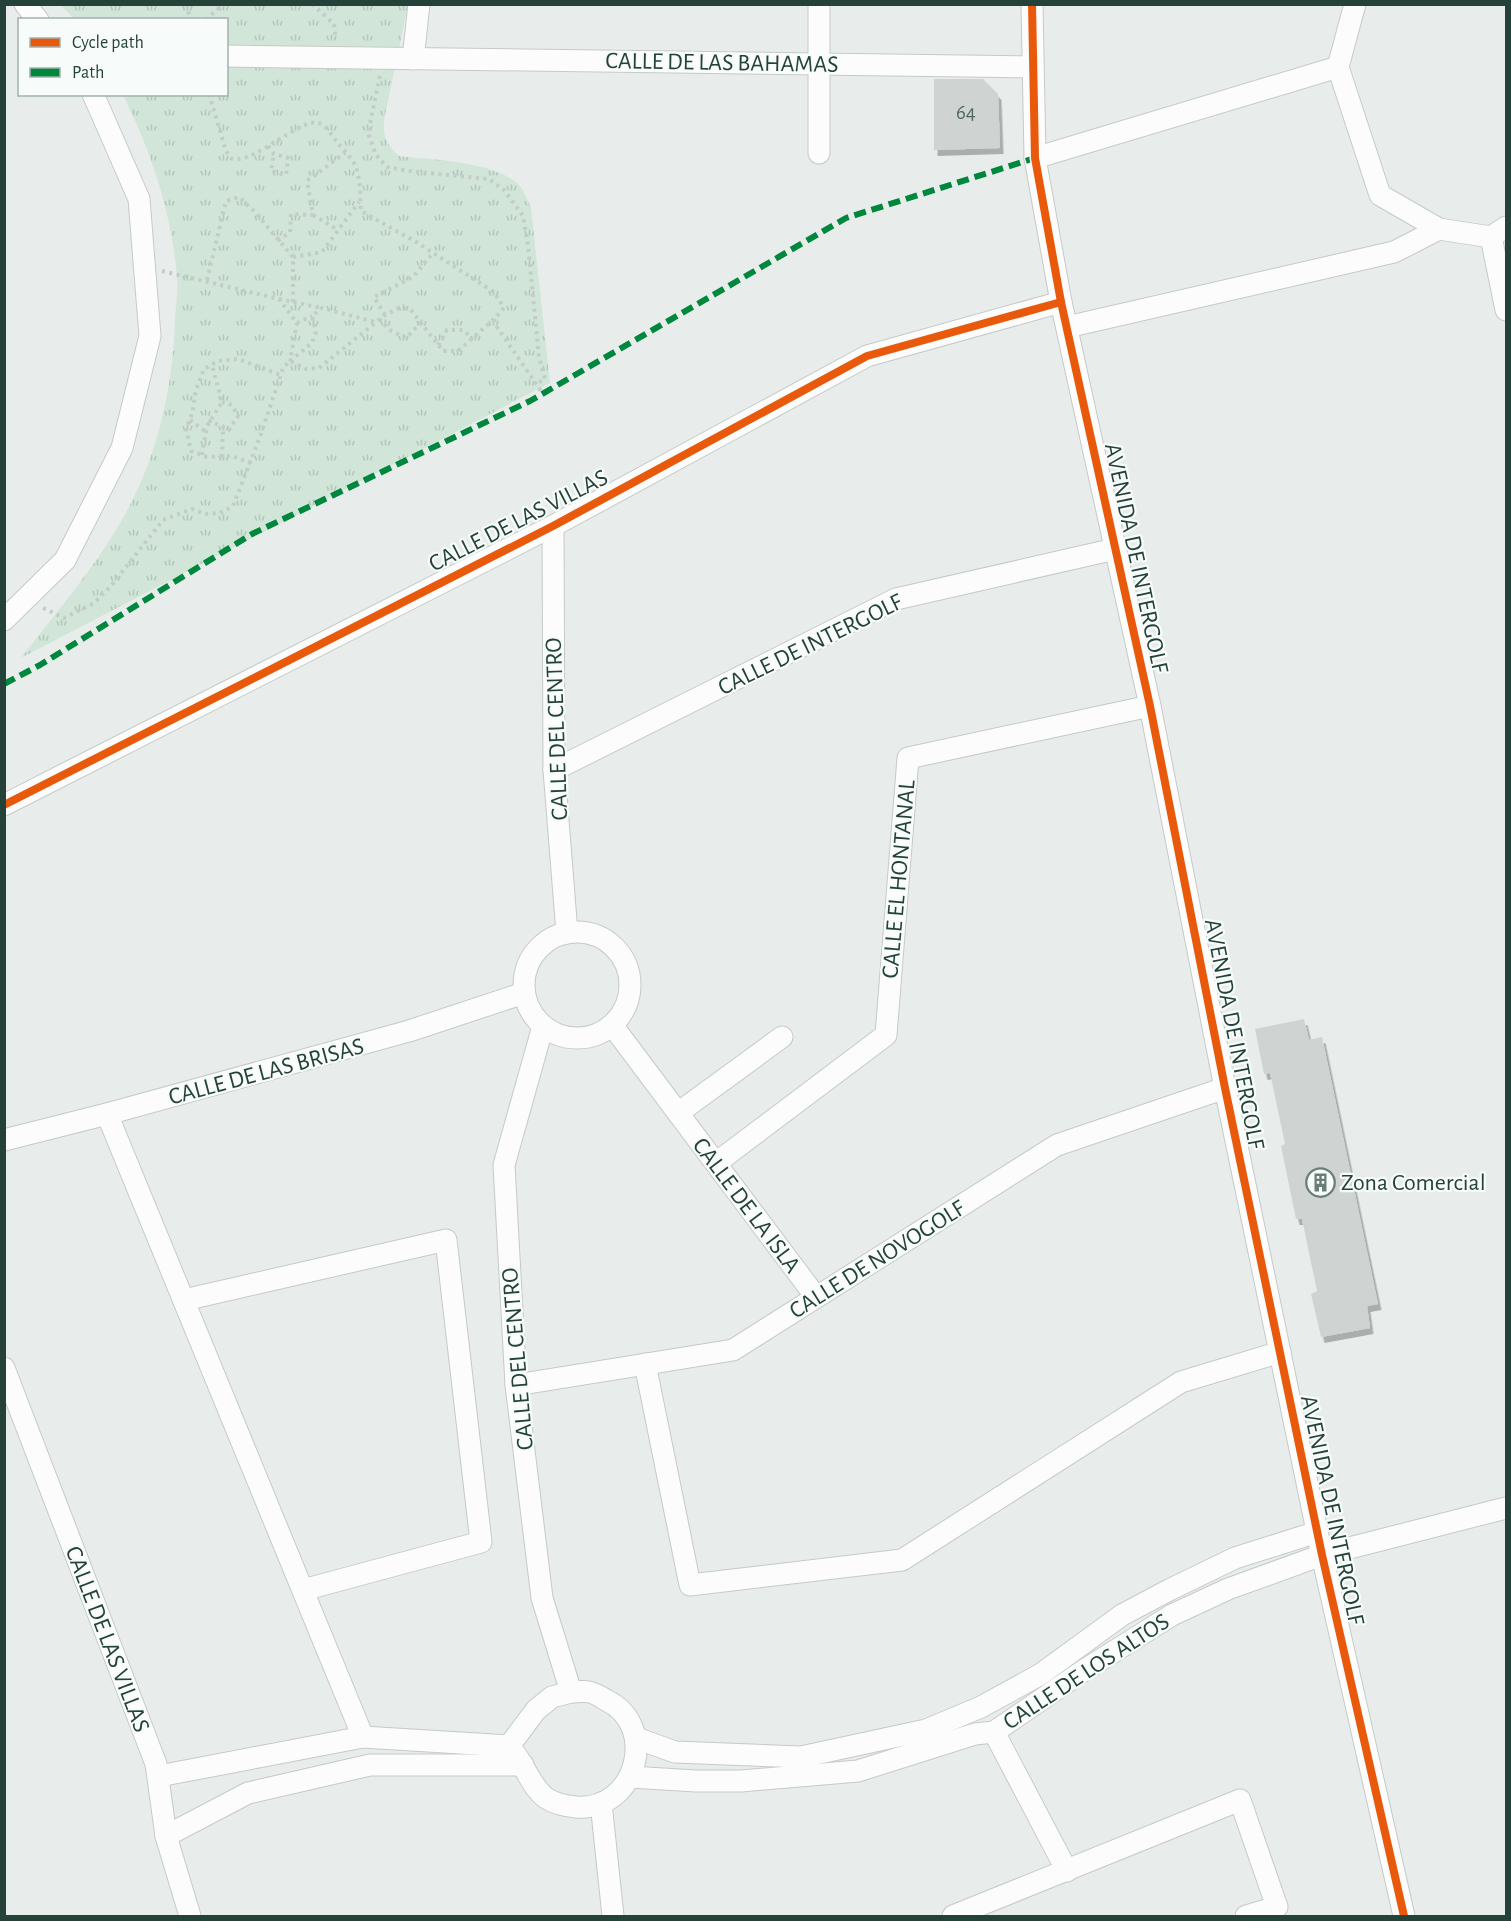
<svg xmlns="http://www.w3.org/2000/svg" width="1511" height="1921" viewBox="0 0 1511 1921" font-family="'Alegreya Sans',sans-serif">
	<defs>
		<pattern id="park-tufts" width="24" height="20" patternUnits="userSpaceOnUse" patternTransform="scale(1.5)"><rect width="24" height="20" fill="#d1e6d8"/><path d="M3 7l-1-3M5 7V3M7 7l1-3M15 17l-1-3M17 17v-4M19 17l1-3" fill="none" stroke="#b3c6ba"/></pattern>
		<filter id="shadow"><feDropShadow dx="3.5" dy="6" stdDeviation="0" flood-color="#0004"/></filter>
	</defs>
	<rect width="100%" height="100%" fill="#e8edeb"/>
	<!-- park -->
	<path fill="url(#park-tufts)" d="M61,5H408L384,120C383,137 386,144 399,156C433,160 491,161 517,183C523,188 527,199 531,207L550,383L21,658C55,614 92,571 120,523C157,461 173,389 175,318C176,305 178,290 177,277C172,214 151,151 123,95L226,94V20L74,19Z"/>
	<!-- building -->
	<g fill="#cfd4d2" filter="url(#shadow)">
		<path d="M934,79H983L998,94L1000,148L934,150Z"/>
		<path d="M1304,1019L1309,1040L1322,1037L1378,1304L1367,1306L1370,1328L1321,1337L1311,1294L1317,1291L1302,1219H1296L1281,1146L1285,1144L1270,1073L1264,1074L1255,1029Z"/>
	</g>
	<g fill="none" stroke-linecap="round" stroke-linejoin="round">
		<defs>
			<g id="minor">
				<path d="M25,4L38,20"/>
				<path d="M1032,4L1035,158L1061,302L1150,706L1225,1088L1322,1555L1404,1916"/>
				<path d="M1355,4L1338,67L1380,195L1439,229L1491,237L1506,227"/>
				<path d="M226,56L1032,67"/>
				<path d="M413,59L419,4"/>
				<path d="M819,153V4"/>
				<path d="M1035,158L1338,67"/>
				<path d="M1491,237L1506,310"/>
				<path d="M1067,327L1394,252L1439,229"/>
				<path d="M553,526L554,770L567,933"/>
				<path d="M4,620L65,560L122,448L150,336L139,199L93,94"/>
				<path d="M554,770L896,599L1115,549"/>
				<path d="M4,805L553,526L867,356L1061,302"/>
				<circle cx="577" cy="985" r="53"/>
				<path d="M612,1025L816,1297"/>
				<path d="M543,1026L504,1165L516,1385L542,1598L571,1692"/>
				<path d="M678,1113L782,1037"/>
				<path d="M107,1114L363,1737"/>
				<path d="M4,1140L107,1114L409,1031L524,993"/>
				<path d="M716,1163L886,1035L908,758L1150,706"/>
				<path d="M184,1300L446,1240L481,1542L303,1590"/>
				<path d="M645,1364L690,1585L902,1560L1181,1382L1280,1352"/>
				<path d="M4,1368L156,1764L166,1836L190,1916"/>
				<path d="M516,1385L733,1350L1057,1145L1225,1088"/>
				<path d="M571,1692C577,1692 583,1691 589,1692C595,1693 601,1697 606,1700C660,1726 636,1812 576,1807C566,1806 555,1804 546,1798C534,1789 530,1777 522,1765C519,1758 514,1752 509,1746L536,1710L552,1697Z"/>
				<path d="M994,1732L1067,1871"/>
				<path d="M636,1738L675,1752L801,1757L926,1730L981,1707L1041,1674L1122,1615L1169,1590L1235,1558L1317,1532"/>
				<path d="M159,1776L363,1737L509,1746"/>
				<path d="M630,1777L696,1781H741L858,1771L975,1734L994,1732L1083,1671L1172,1615L1228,1589L1322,1555L1506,1508"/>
				<path d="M601,1803L613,1916"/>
				<path d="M166,1836L248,1793L370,1765H523"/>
				<path d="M953,1916L1240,1800L1277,1907L1246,1916"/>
			</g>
		</defs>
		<!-- minor casing -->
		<use href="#minor" stroke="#c5cac8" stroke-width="23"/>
		<!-- path -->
		<g stroke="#c3ccca" stroke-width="4" stroke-dasharray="3 4.5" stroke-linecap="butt">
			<path d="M187,4L190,20"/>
			<path d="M312,4L334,24L336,39"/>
			<path d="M206,20L223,4"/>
			<path d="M380,76L368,133L376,155L387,167L409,171L489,179L504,190L523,216L528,245L539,357L545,379L537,383L538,385"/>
			<path d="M209,94L226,151L232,159C257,163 300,117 319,123C326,126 331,134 335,139C341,148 350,156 355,165C361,178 360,197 361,211L416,242L494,292L504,308L494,319L497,327L543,394"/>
			<path d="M268,146L274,154L288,158L286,175L271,171L274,154"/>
			<path d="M313,215L338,230"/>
			<path d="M278,241L290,232L291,214L313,215L307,181L345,153"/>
			<path d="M162,271L279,299L297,323L290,361"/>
			<path d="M207,280L226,201L239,197L255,212L293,257"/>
			<path d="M279,299L321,308"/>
			<path d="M293,302V257L322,252L359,202"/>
			<path d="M385,315L374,297L413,277L432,254"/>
			<path d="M379,319L390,330L406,338L421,322"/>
			<path d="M297,323L312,316"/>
			<path d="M438,345L447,330H463L473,339"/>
			<path d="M290,361L312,343L316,332L312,316L322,308L375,322"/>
			<path d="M190,420L206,432"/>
			<path d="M210,423V421L229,430L238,416L232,405L222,402"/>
			<path d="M202,455L207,426L222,402L212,365"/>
			<path d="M222,457L223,427"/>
			<path d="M251,463L232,456L207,457L191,451L186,429L192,414L196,390L204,369L218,361L238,359L281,375"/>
			<path d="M43,608L64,618L94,603L111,586L163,520L192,509L205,514L220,513L233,506L261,434L283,368L290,361L306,369L319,368L385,315L399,308L410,309L443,351H458L494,319"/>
		</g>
		<!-- minor -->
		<use href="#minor" stroke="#fcfcfc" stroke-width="21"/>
		<!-- quiet -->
		<path stroke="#00873e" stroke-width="6" stroke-dasharray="12 6" stroke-linecap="butt" d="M4,684L40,665L252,534L530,401L846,218L1035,158"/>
		<defs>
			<g id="cycleway">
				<path d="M1032,4L1035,158L1061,302L1150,706L1225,1088L1322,1555L1404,1916"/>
				<path d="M4,805L553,526L867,356L1061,302"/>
			</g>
		</defs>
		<!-- cycleway casing -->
		<use href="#cycleway" stroke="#f7fbf9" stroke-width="11"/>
		<!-- cycleway -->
		<use href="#cycleway" stroke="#e8590c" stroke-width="8"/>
	</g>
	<!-- icons -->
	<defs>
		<symbol id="building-ring" viewBox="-11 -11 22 22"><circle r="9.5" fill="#f7fbf9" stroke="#697e78" stroke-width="1.5"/><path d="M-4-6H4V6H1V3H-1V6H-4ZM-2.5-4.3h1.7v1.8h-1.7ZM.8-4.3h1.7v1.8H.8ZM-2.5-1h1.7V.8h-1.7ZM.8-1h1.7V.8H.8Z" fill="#697e78"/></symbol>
	</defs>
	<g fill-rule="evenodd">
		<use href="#building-ring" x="1304" y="1166" width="33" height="33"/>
	</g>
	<g text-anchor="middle" stroke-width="4.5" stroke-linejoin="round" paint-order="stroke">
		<!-- number labels -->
		<g font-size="21" fill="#506761">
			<text x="966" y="119">64</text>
		</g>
		<!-- street labels -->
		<g font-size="24" fill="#24423a" stroke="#f7fbf9">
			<text transform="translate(722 62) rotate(1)" y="8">CALLE DE LAS BAHAMAS</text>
			<text transform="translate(518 520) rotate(-27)" y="8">CALLE DE LAS VILLAS</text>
			<text transform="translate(1137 558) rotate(78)" y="8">AVENIDA DE INTERGOLF</text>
			<text transform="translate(810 644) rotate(-26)" y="8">CALLE DE INTERGOLF</text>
			<text transform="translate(556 729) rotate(-92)" y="8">CALLE DEL CENTRO</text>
			<text transform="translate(898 879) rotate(-85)" y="8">CALLE EL HONTANAL</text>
			<text transform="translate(1235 1034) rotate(79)" y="8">AVENIDA DE INTERGOLF</text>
			<text transform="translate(266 1071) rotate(-15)" y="8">CALLE DE LAS BRISAS</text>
			<text transform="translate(747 1205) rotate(53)" y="8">CALLE DE LA ISLA</text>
			<text transform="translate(877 1259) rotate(-32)" y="8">CALLE DE NOVOGOLF</text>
			<text transform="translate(517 1359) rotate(-95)" y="8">CALLE DEL CENTRO</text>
			<text transform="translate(1333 1510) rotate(78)" y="8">AVENIDA DE INTERGOLF</text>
			<text transform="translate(108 1639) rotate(69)" y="8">CALLE DE LAS VILLAS</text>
			<text transform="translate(1086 1671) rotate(-33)" y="8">CALLE DE LOS ALTOS</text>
		</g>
		<!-- poi labels -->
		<g font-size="24" fill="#24423a" stroke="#f7fbf9" text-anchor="start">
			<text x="1341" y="1190">Zona Comercial</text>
		</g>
	</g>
	<!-- border -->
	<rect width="1511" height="1921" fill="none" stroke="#24423a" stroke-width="12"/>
	<!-- legend -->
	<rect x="18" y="18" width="210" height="78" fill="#f7fbf9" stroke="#a3b1ad" stroke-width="1.5"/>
	<rect x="30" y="38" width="30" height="9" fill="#e8590c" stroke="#a3b1ad" stroke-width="1.5"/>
	<text x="72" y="48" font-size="18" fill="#24423a">Cycle path</text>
	<rect x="30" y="68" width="30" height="9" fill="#00873e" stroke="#a3b1ad" stroke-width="1.5"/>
	<text x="72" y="78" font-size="18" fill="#24423a">Path</text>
</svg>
